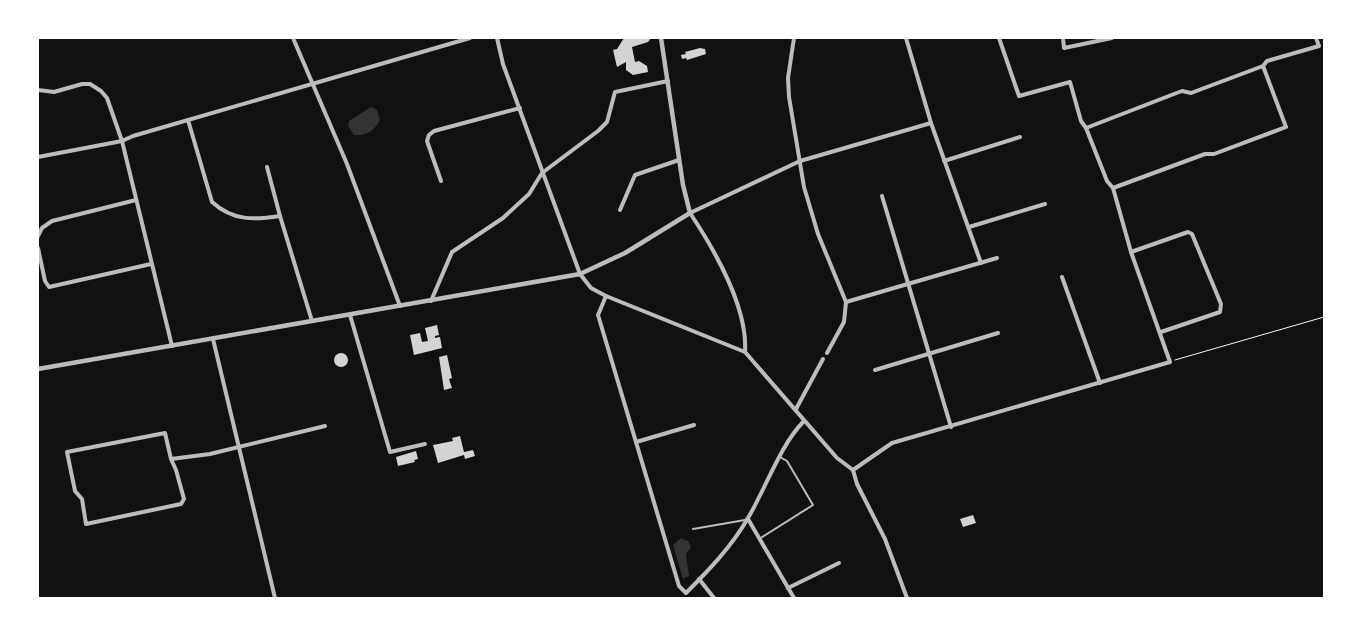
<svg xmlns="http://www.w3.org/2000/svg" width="1362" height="636" viewBox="0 0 1362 636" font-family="'Varela Round',sans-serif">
	<rect width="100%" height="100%" fill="#111"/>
	<!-- water -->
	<g fill="#333">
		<path d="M371,107L377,110L380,120C374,131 367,136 354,135L348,126L349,121Z"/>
		<path d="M681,538L688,541L691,547L686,554L689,576L683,579L673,545Z"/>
	</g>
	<!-- building -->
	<g fill="#d3d3d3">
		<path d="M624,38H651L648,42L632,47L635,62L639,61L647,66L648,72L633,75L626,70V62L617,67L613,50L617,49Z"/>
		<path d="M700,48L705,49L706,54L687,60L686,58L682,59L681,55L686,54L685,52Z"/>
		<path d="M437,325L439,335L435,336V338L440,337L442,348L414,355L410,335L420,333L422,342L428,341L425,328Z"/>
		<circle cx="341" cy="360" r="7"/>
		<path d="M447,355L452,378L449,379L452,388L444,390L439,357Z"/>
		<path d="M460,436L464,452L473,450L475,456L465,459L464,455L438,463L433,445L453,441L452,438Z"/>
		<path d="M416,451L418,459L414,460L415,462L398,466L396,457Z"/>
		<path d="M973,515L976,523L963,527L960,519Z"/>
	</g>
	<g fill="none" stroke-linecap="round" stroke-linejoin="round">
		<!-- path -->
		<path stroke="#f5f5f5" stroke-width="1" d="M1175,360L1324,317"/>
		<!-- service -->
		<g stroke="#bcbcbc" stroke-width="2">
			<path d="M693,529L745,520"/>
			<path d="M759,539L813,505L787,461L780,457"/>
		</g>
		<!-- minor -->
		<g stroke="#bcbcbc" stroke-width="4">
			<path d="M293,38L347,164L400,306"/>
			<path d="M497,38L503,64L580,274L591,288L606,296L745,352L837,458L853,470L857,484L885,539L907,598"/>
			<path d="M794,38L788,78L789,97L804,187L818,234L846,302L844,322L827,353"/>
			<path d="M906,38L931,123L981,263"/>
			<path d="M1063,38L1064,48L1112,38"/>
			<path d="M38,90L54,92L82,84H90L101,91L107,98L122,141L172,346"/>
			<path d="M188,120L212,202C233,221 254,220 280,216L312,321"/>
			<path d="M1086,128L1174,94L1182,91L1191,93L1263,66L1267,61L1319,46L1316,38"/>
			<path d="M38,157L122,141L133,136L470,38"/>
			<path d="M944,161L1020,137"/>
			<path d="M267,167L280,216"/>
			<path d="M441,181L427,141L429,135L434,131L520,108"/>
			<path d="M1113,188L1205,154H1214L1286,127L1263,66"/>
			<path d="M882,196L951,427"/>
			<path d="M620,210L635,175L679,160"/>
			<path d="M969,227L1045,204"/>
			<path d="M38,236L42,228L52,221L136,200"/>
			<path d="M38,248L45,281L49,287L151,264"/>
			<path d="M1131,252L1188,232L1192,234L1221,304L1220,312L1161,332"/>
			<path d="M1062,277L1100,383"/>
			<path d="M606,296L598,315L679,586L686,593C709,570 732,546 748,518C766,488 780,445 804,421"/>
			<path d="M431,301L452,252L503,218L529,194L542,173L598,131L607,122L615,92L668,81"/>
			<path d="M846,302L997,258"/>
			<path d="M350,315L390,452L425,444"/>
			<path d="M213,339L275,598"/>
			<path d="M745,352C748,308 714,249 690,213L800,161L931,123"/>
			<path d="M875,370L998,333"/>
			<path d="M796,409L823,359"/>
			<path d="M636,442L694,425"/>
			<path d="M171,459L176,470L184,499L181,504L86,524L82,499L75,491L67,452L165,433L171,459L210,454L325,426"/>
			<path d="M853,470L892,443L1170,362L1131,252L1113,188L1107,181L1086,128L1081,121L1070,82L1019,96L999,38"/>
			<path d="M748,519L794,598"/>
			<path d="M699,579L714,598"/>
			<path d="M788,588L839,563"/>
		</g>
		<!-- tertiary -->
		<path stroke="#bcbcbc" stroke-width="4.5" d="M38,369L580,274L625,253L690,213L683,185L661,38"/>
	</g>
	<!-- border -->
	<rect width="1362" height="636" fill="none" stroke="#ffffff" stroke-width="78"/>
</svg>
